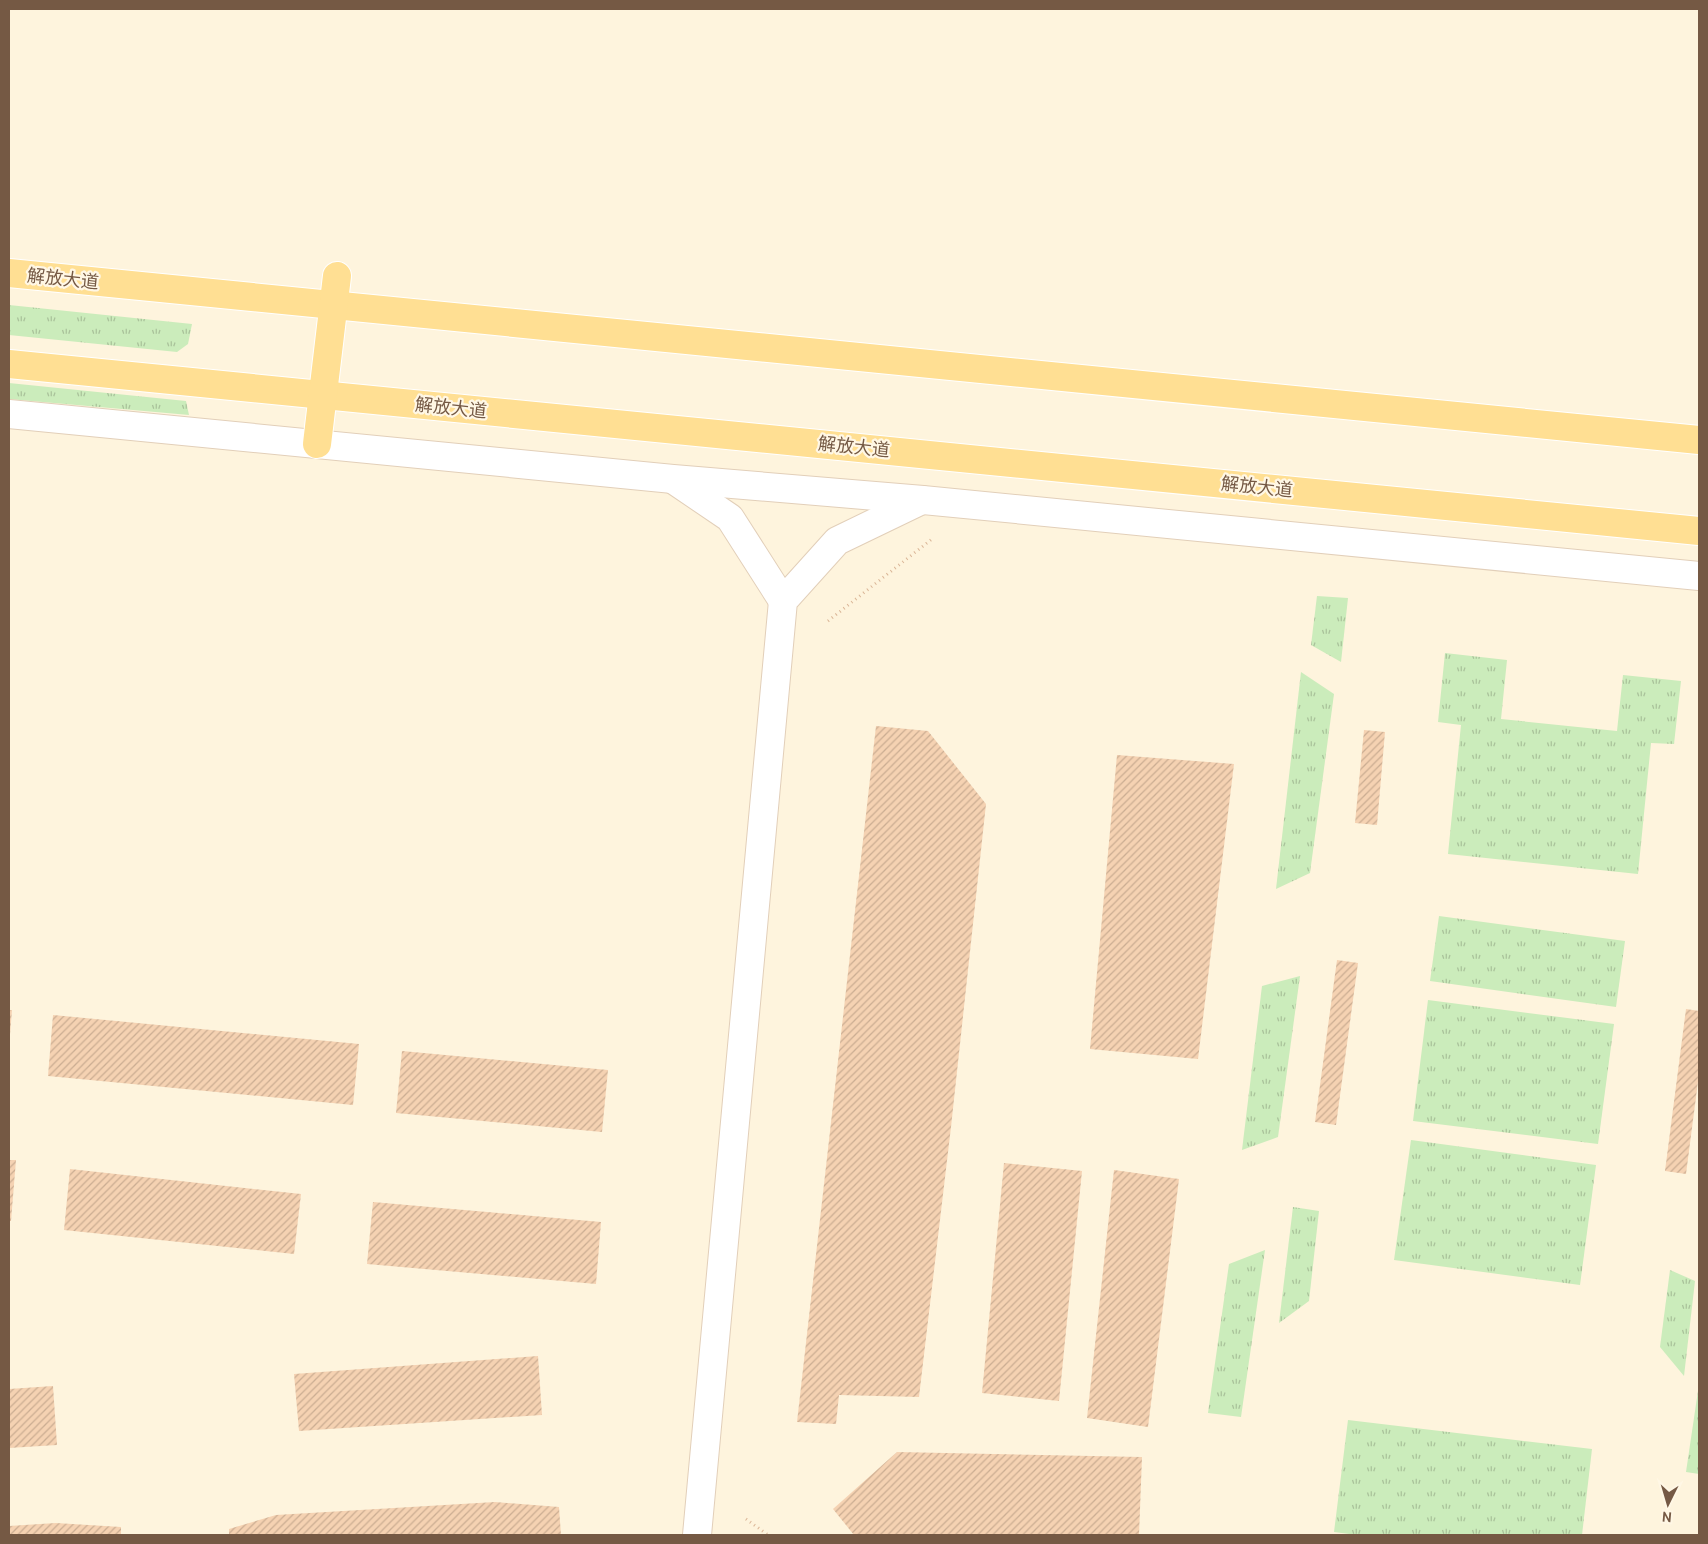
<svg xmlns="http://www.w3.org/2000/svg" width="1708" height="1544" viewBox="0 0 1708 1544" font-family="Cabin,'Noto Sans SC',sans-serif">
	<defs>
		<pattern id="grass-tufts" width="24" height="20" patternUnits="userSpaceOnUse" patternTransform="scale(1.25)"><rect width="24" height="20" fill="#cbecbb"/><path d="M3 7l-1-3M5 7V3M7 7l1-3M15 17l-1-3M17 17v-4M19 17l1-3" fill="none" stroke="#a9c29a"/></pattern>
		<pattern id="building-hatch" width="6" height="6" patternUnits="userSpaceOnUse" patternTransform="scale(1.25)"><rect width="6" height="6" fill="#f5d2b2"/><path d="M-1 1l2-2M0 6l6-6M5 7l2-2" fill="none" stroke="#cbad92"/></pattern>
	</defs>
	<rect width="100%" height="100%" fill="#fef4dd"/>
	<!-- grass -->
	<g fill="url(#grass-tufts)">
		<path d="M9,305L192,324L188,344L177,352L9,335Z"/>
		<path d="M9,383L186,401L189,415L9,399Z"/>
		<path d="M1317,596L1348,598L1341,662L1311,645Z"/>
		<path d="M1445,653L1507,660L1501,719L1617,731L1623,675L1681,681L1674,744L1651,743L1638,874L1448,854L1461,725L1438,722Z"/>
		<path d="M1301,672L1334,694L1310,873L1276,889Z"/>
		<path d="M1439,916L1625,941L1616,1007L1430,981Z"/>
		<path d="M1300,976L1278,1137L1242,1150L1262,986Z"/>
		<path d="M1428,1000L1614,1024L1598,1144L1413,1121Z"/>
		<path d="M1411,1140L1596,1165L1580,1285L1394,1260Z"/>
		<path d="M1293,1207L1319,1211L1309,1301L1279,1323Z"/>
		<path d="M1265,1250L1241,1417L1208,1413L1229,1264Z"/>
		<path d="M1670,1270L1695,1281L1684,1376L1660,1347Z"/>
		<path d="M1699,1384V1474L1686,1472Z"/>
		<path d="M1348,1420L1592,1449L1582,1535H1357L1334,1532Z"/>
	</g>
	<!-- building -->
	<g fill="url(#building-hatch)">
		<path d="M876,726L928,731L986,804L951,1127L919,1397L839,1395L836,1424L797,1422Z"/>
		<path d="M1364,730L1385,732L1377,825L1355,823Z"/>
		<path d="M1117,755L1234,764L1198,1059L1090,1049Z"/>
		<path d="M1337,960L1358,963L1336,1125L1315,1122Z"/>
		<path d="M1686,1009L1699,1011V1074L1686,1174L1665,1171Z"/>
		<path d="M9,1010H12L10,1035H9Z"/>
		<path d="M53,1015L359,1044L353,1105L48,1076Z"/>
		<path d="M402,1051L608,1070L602,1132L396,1113Z"/>
		<path d="M9,1160H16L11,1221H9Z"/>
		<path d="M1004,1163L1082,1171L1059,1401L982,1393Z"/>
		<path d="M70,1169L301,1194L294,1254L64,1230Z"/>
		<path d="M1114,1170L1179,1179L1148,1427L1087,1418Z"/>
		<path d="M373,1202L601,1222L596,1284L367,1264Z"/>
		<path d="M538,1356L542,1415L299,1431L294,1374Z"/>
		<path d="M53,1386L57,1445L9,1448V1389Z"/>
		<path d="M897,1452L1142,1457L1139,1535H854L833,1509Z"/>
		<path d="M495,1502L559,1507L561,1535H229V1529L276,1515Z"/>
		<path d="M56,1523L121,1527V1535H9V1526Z"/>
	</g>
	<g fill="none" stroke-linecap="round" stroke-linejoin="round">
		<defs>
			<g id="minor">
				<path d="M9,414L673,479L923,500L1699,576"/>
				<path d="M674,480L730,518L783,601"/>
				<path d="M697,1535L783,601L837,541L922,500"/>
			</g>
			<g id="major">
				<path d="M9,273L1699,440"/>
				<path d="M9,364L1699,531"/>
				<path d="M317,444L337,276"/>
			</g>
		</defs>
		<!-- minor casing -->
		<use href="#minor" stroke="#e2cfb9" stroke-width="30"/>
		<!-- major casing -->
		<use href="#major" stroke="#fff" stroke-width="30"/>
		<!-- path -->
		<g stroke="#dab596" stroke-width="3" stroke-dasharray="1 4" stroke-linecap="butt">
			<path d="M828,621L932,539"/>
			<path d="M746,1519L768,1535"/>
		</g>
		<!-- minor -->
		<use href="#minor" stroke="#fff" stroke-width="28"/>
		<!-- major -->
		<use href="#major" stroke="#ffdf93" stroke-width="28"/>
	</g>
	<g text-anchor="middle" stroke-width="4.5" stroke-linejoin="round" paint-order="stroke">
		<!-- street labels -->
		<g font-size="18" fill="#755944" stroke="#fff7e5">
			<text transform="translate(63 279) rotate(6)" y="6">解放大道</text>
			<text transform="translate(451 408) rotate(6)" y="6">解放大道</text>
			<text transform="translate(854 447) rotate(6)" y="6">解放大道</text>
			<text transform="translate(1257 487) rotate(6)" y="6">解放大道</text>
		</g>
	</g>
	<!-- border -->
	<rect width="1708" height="1544" fill="none" stroke="#755944" stroke-width="20"/>
	<!-- north arrow -->
	<g transform="translate(1668 1504) rotate(185)" stroke="#fff7e5" stroke-width="4" paint-order="stroke">
	<path d="M0-4L9 19L0 12L-9 19Z" fill="#755944"/>
	<text y="-8" font-size="14" font-weight="bold" text-anchor="middle" fill="#755944">N</text>
	</g>
</svg>
